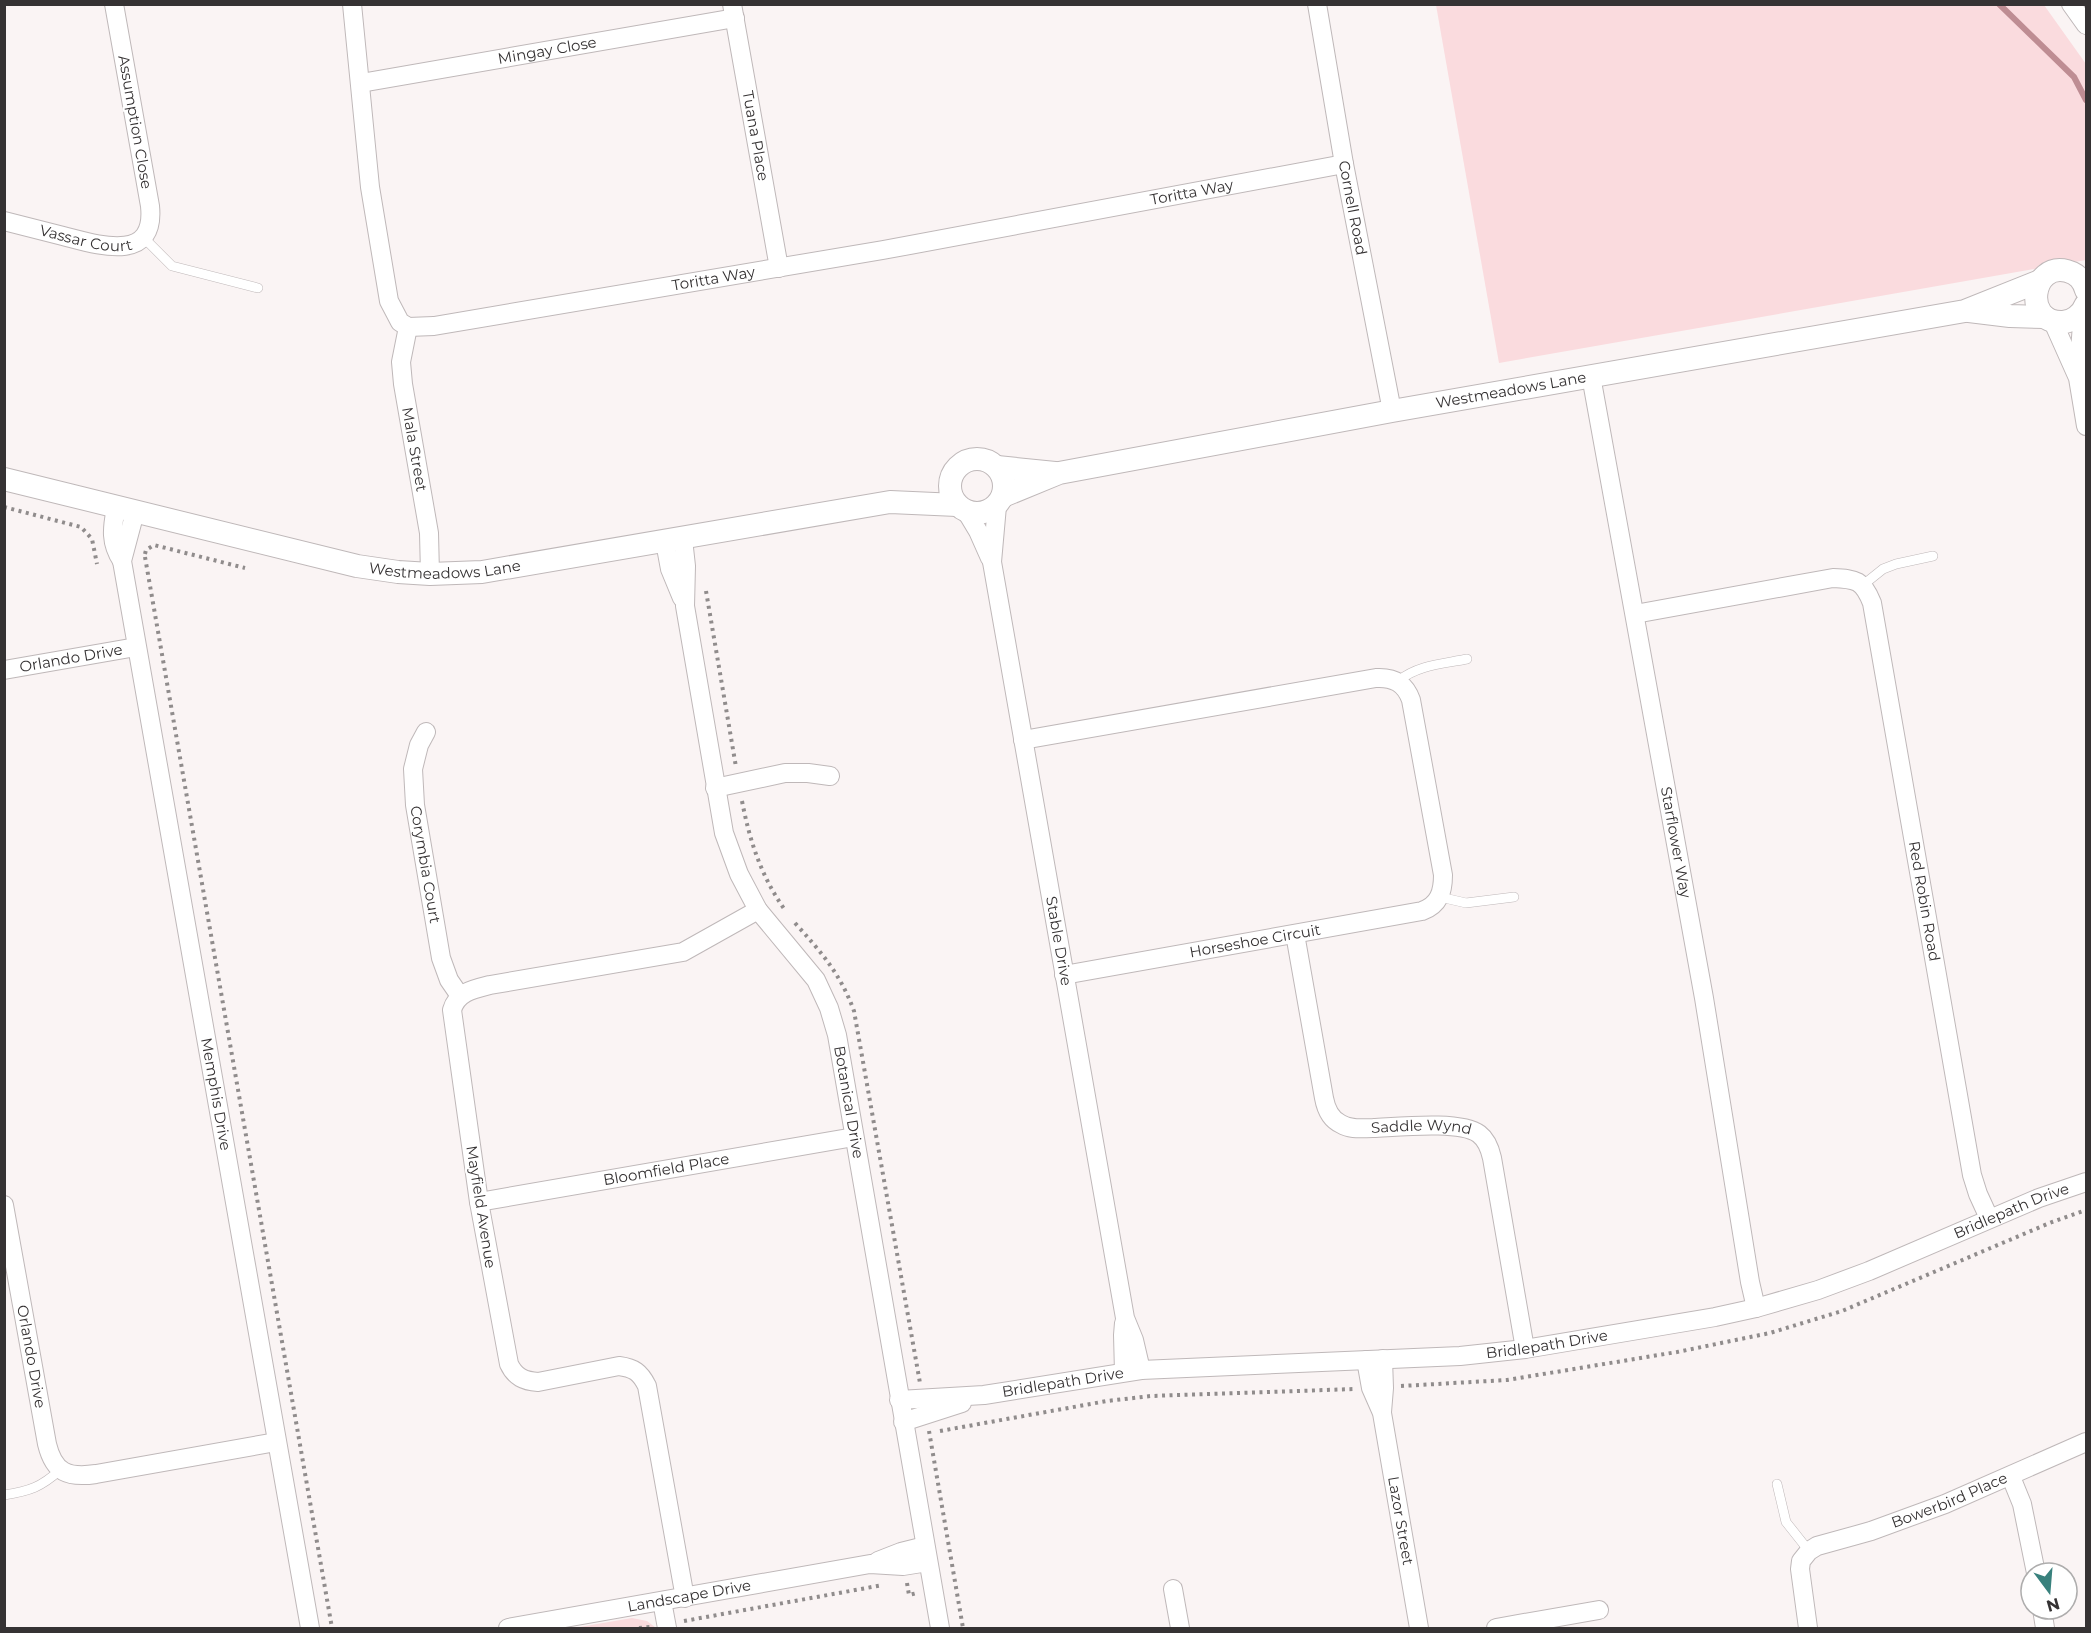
<svg xmlns="http://www.w3.org/2000/svg" width="2091" height="1633" viewBox="0 0 2091 1633" font-family="Montserrat,sans-serif">
	<rect width="100%" height="100%" fill="#faf4f4"/>
	<!-- green -->
	<g fill="#fadbde">
		<path d="M1436,5H2044L2086,64V260L1499,363Z"/>
		<path d="M632,1618L647,1621L656,1628H574Z"/>
	</g>
	<g fill="none" stroke-linecap="round" stroke-linejoin="round">
		<!-- stream -->
		<path stroke="#be8d93" stroke-width="6" d="M1999,4L2074,77L2086,100"/>
		<defs>
			<g id="service">
				<path d="M143,237L172,266L258,288"/>
				<path d="M1863,585L1883,569L1896,564L1933,556"/>
				<path d="M1398,681C1418,665 1442,664 1467,659"/>
				<path d="M1440,897L1466,903L1514,897"/>
				<path d="M1777,1484L1786,1522L1809,1551"/>
				<path d="M4,1495C30,1491 41,1487 60,1470"/>
			</g>
			<g id="minor">
				<path id="s1" d="M352,4L370,187L389,301L400,322L408,327L434,326L883,250L1344,164"/>
				<path id="s2" d="M732,4L779,268"/>
				<path id="s3" d="M1317,4L1344,164L1392,411"/>
				<path d="M2071,4L2086,25"/>
				<path id="s4" d="M361,83L735,18"/>
				<path id="s5" d="M4,221C24,226 44,231 63,236C98,245 156,264 150,206L114,4"/>
				<path d="M2053,322L2078,378L2086,426"/>
				<path id="s6" d="M408,327L401,362L403,384L429,533L430,574"/>
				<path id="s7" d="M1591,376L1704,998L1750,1282L1756,1308"/>
				<path d="M2078,376L2083,312"/>
				<path id="s8" d="M997,506L992,562L1125,1318L1134,1340L1141,1370"/>
				<path d="M116,508C112,528 110,543 122,561"/>
				<path d="M966,511L978,531L990,558"/>
				<path id="s9" d="M135,512L122,561L310,1628"/>
				<path id="s10" d="M683,539L686,566L685,606L724,833L739,874L758,910L816,980L829,1008L837,1035L940,1628"/>
				<path d="M665,542L670,569L682,598"/>
				<path id="s11" d="M1635,614L1833,578C1856,579 1863,580 1872,603L1972,1175L1978,1194L1989,1218"/>
				<path id="s12" d="M4,670L136,647"/>
				<path id="s13" d="M426,732L419,745L413,769L415,805L441,958L449,980L460,996"/>
				<path d="M1023,740L1376,678C1393,677 1405,683 1411,700L1443,875C1443,892 1439,905 1422,911L1064,975"/>
				<path d="M715,788L785,773H808L830,776"/>
				<path id="s14" d="M1295,934L1324,1098C1326,1109 1330,1119 1341,1124C1351,1130 1362,1128 1373,1128C1397,1127 1461,1120 1479,1134C1487,1140 1490,1149 1492,1158L1525,1349"/>
				<path id="s15" d="M479,1202L854,1137"/>
				<path id="s16" d="M4,1205L47,1444C54,1473 68,1478 96,1474L276,1442"/>
				<path id="s17" d="M1366,1360L1371,1388L1382,1413L1419,1628"/>
				<path d="M1124,1372L1123,1335L1124,1323"/>
				<path id="s18" d="M899,1400L984,1395L1141,1370L1460,1356L1525,1349L1715,1317L1756,1308L1818,1290L1869,1271L2039,1198L2086,1182"/>
				<path d="M1382,1412L1384,1388L1383,1359"/>
				<path d="M903,1422L962,1403"/>
				<path d="M2011,1477L2022,1504L2036,1573"/>
				<path d="M878,1561L901,1552L925,1546"/>
				<path d="M1173,1589L1180,1628"/>
				<path d="M685,1598L647,1386C640,1372 634,1368 619,1366L538,1382C524,1381 515,1377 509,1364L479,1202L452,1010C457,992 474,989 490,985L683,952L758,910"/>
				<path d="M662,1601L667,1628"/>
				<path d="M2042,1609L2045,1628"/>
				<path id="s19" d="M508,1628L870,1564L903,1566L928,1562"/>
				<path d="M1496,1628L1599,1610"/>
				<path id="s20" d="M1808,1628L1800,1569L1801,1561L1809,1551L1817,1546L1871,1531L1945,1504L2086,1442"/>
			</g>
			<g id="tertiary">
				<path d="M2086,290C2083,280 2078,274 2067,271C2031,262 2023,323 2062,322C2073,322 2082,314 2086,304"/>
				<path d="M1969,311L2010,316L2045,317"/>
				<circle cx="977" cy="486" r="27"/>
				<path d="M997,467L1055,473"/>
				<path id="s21" d="M4,479L357,566L398,572L430,574L482,572L890,502L957,505"/>
				<path id="s22" d="M1003,496L1059,473L1392,411L1965,311L2040,281"/>
			</g>
		</defs>
		<!-- service casing -->
		<use href="#service" stroke="#bfb8b9" stroke-width="10"/>
		<!-- minor casing -->
		<use href="#minor" stroke="#bfb8b9" stroke-width="20"/>
		<!-- tertiary casing -->
		<use href="#tertiary" stroke="#bfb8b9" stroke-width="24"/>
		<!-- path -->
		<g stroke="#908c8c" stroke-width="4" stroke-dasharray="3 4.5" stroke-linecap="butt">
			<path d="M4,507L81,527L92,539L97,564"/>
			<path d="M145,554L146,550L154,545L245,568"/>
			<path d="M145,557L332,1628"/>
			<path d="M706,591L736,767"/>
			<path d="M742,801C750,842 761,876 785,910"/>
			<path d="M795,923C821,952 840,973 854,1011L920,1383"/>
			<path d="M1401,1386L1507,1380L1677,1352L1770,1333L1842,1311L2052,1222L2086,1210"/>
			<path d="M929,1431L963,1628"/>
			<path d="M940,1431L1107,1401L1151,1396L1355,1389"/>
			<path d="M907,1583L909,1595L917,1593"/>
			<path d="M684,1621L883,1585"/>
			<path d="M639,1628L650,1627"/>
		</g>
		<!-- service -->
		<use href="#service" stroke="#fff" stroke-width="9"/>
		<!-- minor -->
		<use href="#minor" stroke="#fff" stroke-width="18"/>
		<!-- tertiary -->
		<use href="#tertiary" stroke="#fff" stroke-width="22"/>
	</g>
	<g text-anchor="middle" stroke-width="4.5" stroke-linejoin="round" paint-order="stroke">
		<!-- street labels -->
		<g font-size="15" fill="#353233" stroke="#fff">
			<text dy="5" stroke="none"><textPath href="#s4" startOffset="189">Mingay Close</textPath></text>
			<text transform="translate(135 122) rotate(80)" y="5">Assumption Close</text>
			<text dy="5" stroke="none"><textPath href="#s2" startOffset="134">Tuana Place</textPath></text>
			<text dy="5" stroke="none"><textPath href="#s1" startOffset="1128">Toritta Way</textPath></text>
			<text dy="5" stroke="none"><textPath href="#s3" startOffset="207">Cornell Road</textPath></text>
			<text dy="5" stroke="none"><textPath href="#s5" startOffset="84">Vassar Court</textPath></text>
			<text dy="5" stroke="none"><textPath href="#s1" startOffset="642">Toritta Way</textPath></text>
			<text dy="5" stroke="none"><textPath href="#s22" startOffset="520">Westmeadows Lane</textPath></text>
			<text dy="5" stroke="none"><textPath href="#s6" startOffset="124">Mala Street</textPath></text>
			<text dy="5" stroke="none"><textPath href="#s21" startOffset="452">Westmeadows Lane</textPath></text>
			<text dy="5" stroke="none"><textPath href="#s12" startOffset="68">Orlando Drive</textPath></text>
			<text dy="5" stroke="none"><textPath href="#s7" startOffset="474">Starflower Way</textPath></text>
			<text dy="5" stroke="none"><textPath href="#s13" startOffset="136">Corymbia Court</textPath></text>
			<text dy="5" stroke="none"><textPath href="#s11" startOffset="555">Red Robin Road</textPath></text>
			<text dy="5" stroke="none"><textPath href="#s8" startOffset="441">Stable Drive</textPath></text>
			<text transform="translate(1255 941) rotate(-10)" y="5">Horseshoe Circuit</text>
			<text dy="5" stroke="none"><textPath href="#s9" startOffset="592">Memphis Drive</textPath></text>
			<text dy="5" stroke="none"><textPath href="#s10" startOffset="600">Botanical Drive</textPath></text>
			<text dy="5" stroke="none"><textPath href="#s14" startOffset="280">Saddle Wynd</textPath></text>
			<text dy="5" stroke="none"><textPath href="#s15" startOffset="190">Bloomfield Place</textPath></text>
			<text transform="translate(481 1207) rotate(81)" y="5">Mayfield Avenue</text>
			<text dy="5" stroke="none"><textPath href="#s18" startOffset="1137">Bridlepath Drive</textPath></text>
			<text dy="5" stroke="none"><textPath href="#s18" startOffset="651">Bridlepath Drive</textPath></text>
			<text dy="5" stroke="none"><textPath href="#s16" startOffset="154">Orlando Drive</textPath></text>
			<text dy="5" stroke="none"><textPath href="#s18" startOffset="165">Bridlepath Drive</textPath></text>
			<text dy="5" stroke="none"><textPath href="#s20" startOffset="230">Bowerbird Place</textPath></text>
			<text dy="5" stroke="none"><textPath href="#s17" startOffset="165">Lazor Street</textPath></text>
			<text dy="5" stroke="none"><textPath href="#s19" startOffset="184">Landscape Drive</textPath></text>
		</g>
	</g>
	<!-- border -->
	<rect width="2091" height="1633" fill="none" stroke="#353233" stroke-width="12"/>
	<!-- north arrow -->
	<g transform="translate(2049 1591) rotate(164)"><circle r="28" fill="#ffffff" stroke="#aeadad" stroke-width="1.5"/>
	<path d="M0-4.5L10 22L0 15L-10 22Z" fill="#39817d"/>
	<text y="-9" font-size="16" font-weight="bold" text-anchor="middle" fill="#353233">N</text>
	</g>
</svg>
